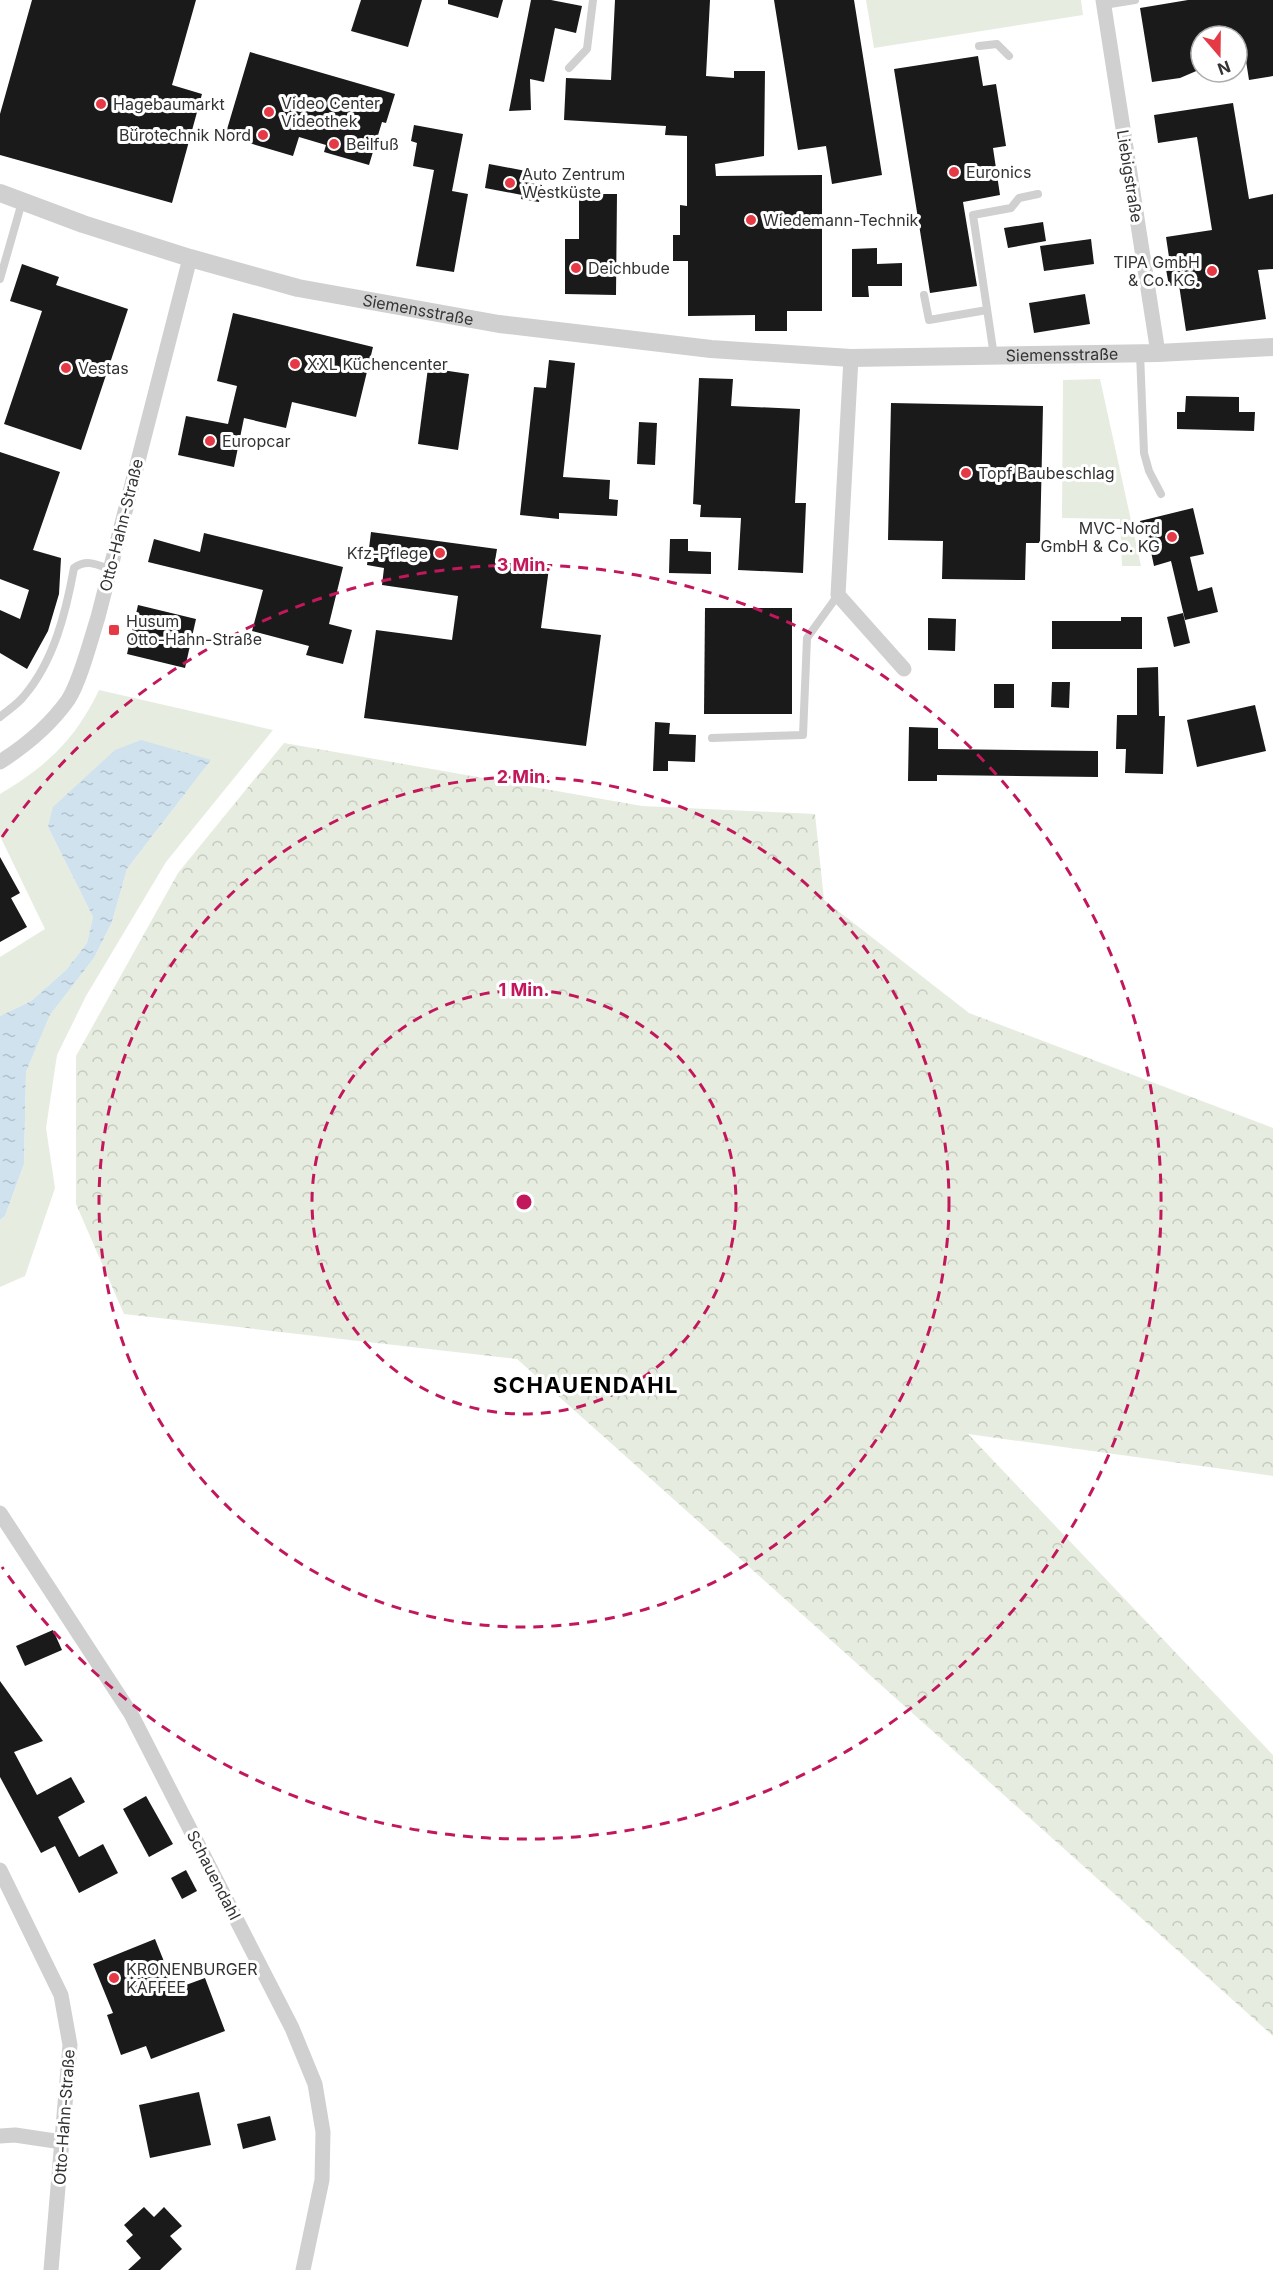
<svg xmlns="http://www.w3.org/2000/svg" width="1273" height="2270" viewBox="0 0 1273 2270" font-family="Inter,sans-serif">
	<defs>
		<pattern id="forest-crowns" width="20" height="18" patternUnits="userSpaceOnUse" patternTransform="scale(1.5)"><rect width="20" height="18" fill="#e6ecdf"/><path d="M2 6a3 3 0 1 1 6 0M12 15a3 3 0 1 1 6 0" fill="none" stroke="#c6cbc0"/></pattern>
		<pattern id="water-ripples" width="26" height="14" patternUnits="userSpaceOnUse" patternTransform="scale(1.5)"><rect width="26" height="14" fill="#cfe2ee"/><path d="M2 4q2-2 4 0t4 0M15 11q2-2 4 0t4 0" fill="none" stroke="#b2c2cd"/></pattern>
	</defs>
	<rect width="100%" height="100%" fill="#fff"/>
	<!-- green -->
	<g fill="#e6ecdf">
		<path d="M866,0H1081L1083,15L874,48Z"/>
		<path d="M1100,379L1141,566H1122L1120,519L1062,518L1063,380Z"/>
		<path d="M99,690L273,730L166,862L86,996L57,1055L46,1128L55,1188L25,1276L0,1287V1220L5,1216L24,1164L26,1072L50,1015L94,958L112,922L127,869L211,760L48,827L93,917L87,943L66,970L31,1001L0,1016V957L45,929L0,836V794C47,766 75,740 99,690Z"/>
	</g>
	<!-- forest -->
	<path fill="url(#forest-crowns)" d="M284,743L642,806L815,814L824,900L969,1013L1273,1128V1476L968,1434L1273,1755V2036L517,1359L124,1314L76,1204V1056L178,873Z"/>
	<!-- water -->
	<path fill="url(#water-ripples)" d="M141,740L211,760L127,869L112,922L94,958L50,1015L26,1072L24,1164L5,1216L0,1220V1016L31,1001L66,970L87,943L93,917L48,827L53,807L115,750Z"/>
	<!-- building -->
	<g fill="#1a1a1a">
		<path d="M32,0H196L172,85L202,94L172,203L0,155V114Z"/>
		<path d="M361,0H422L408,47L351,31Z"/>
		<path d="M448,0H503L498,18L448,4Z"/>
		<path d="M531,0H551L582,6L576,33L555,28L544,82L530,79L531,110L509,111Z"/>
		<path d="M615,0H710L706,76L734,78V71H765L764,156L715,164L716,176L822,175V311H787V331H755V315L688,316V261H673V235H680V205L687,206V136L665,135L666,126L564,120L566,78L611,80Z"/>
		<path d="M774,0H854L882,175L832,184L826,146L798,150Z"/>
		<path d="M1188,0H1273V76L1249,80L1244,48L1237,49V36H1201V69L1180,78L1152,82L1140,8Z"/>
		<path d="M250,52L395,94L386,123L382,122L369,165L324,152L326,145L299,137L293,156L225,136Z"/>
		<path d="M978,56L983,86L996,84L1006,146L993,148L1000,195L963,202L977,286L930,293L894,69Z"/>
		<path d="M1233,103L1249,199L1273,194V269L1258,270L1266,319L1186,331L1179,285L1169,286L1164,258L1169,257L1166,237L1212,230L1197,137L1158,143L1154,115Z"/>
		<path d="M414,125L463,134L452,191L468,194L454,272L416,266L434,170L413,166L417,143L411,141Z"/>
		<path d="M489,164L526,171L524,182L542,185L539,202L521,199L522,195L485,188Z"/>
		<path d="M579,194H617L616,295L565,294V239H579Z"/>
		<path d="M1043,222L1046,241L1008,248L1004,228Z"/>
		<path d="M1091,239L1094,264L1044,271L1040,246Z"/>
		<path d="M877,248V264L902,263V286H868L869,297H852V249Z"/>
		<path d="M22,264L59,277L56,285L128,309L81,450L4,424L42,311L10,301Z"/>
		<path d="M1085,294L1090,324L1034,333L1029,303Z"/>
		<path d="M233,313L373,347L356,417L292,402L286,428L244,418L234,467L178,455L186,416L228,424L237,386L217,381Z"/>
		<path d="M549,360L575,363L563,477L610,480L609,499L618,500L617,516L559,513V519L520,515L534,387L546,388Z"/>
		<path d="M428,368L469,374L458,450L418,444Z"/>
		<path d="M699,378L733,379L731,406L800,409L795,503H806L803,573L738,570L741,518L700,517L701,505L693,504Z"/>
		<path d="M1186,396L1239,397V412H1255L1254,431L1177,429V412H1185Z"/>
		<path d="M891,403L1043,406L1040,543H1026L1025,580L942,579L943,541L888,540Z"/>
		<path d="M639,422L657,423L655,465L637,464Z"/>
		<path d="M0,452L60,472L33,550L61,558L59,594L48,631L27,669L0,653V610L20,619L29,590L0,579Z"/>
		<path d="M1193,508L1204,554L1190,557L1198,591L1212,587L1218,612L1185,620L1171,561L1154,566L1147,533L1143,534L1140,521Z"/>
		<path d="M371,532L497,549L495,561L549,568L541,628L601,635L586,746L364,718L376,630L452,640L458,596L382,585L384,568L367,565Z"/>
		<path d="M204,533L343,567L329,624L352,630L343,664L306,655L309,646L252,631L263,590L148,562L154,539L200,552Z"/>
		<path d="M670,539H688V551L711,552V574L669,573Z"/>
		<path d="M138,605L196,619L185,668L127,654Z"/>
		<path d="M705,608H792V714H704Z"/>
		<path d="M1183,613L1190,643L1174,647L1167,617Z"/>
		<path d="M1121,617H1142V649H1052V621H1121Z"/>
		<path d="M928,618L956,619L955,651L928,650Z"/>
		<path d="M1158,667L1159,716H1165L1163,774L1125,773L1126,749H1116L1117,715H1137V668Z"/>
		<path d="M1052,682H1070L1069,708L1051,707Z"/>
		<rect x="994" y="684" width="20" height="24"/>
		<path d="M1255,705L1266,751L1197,767L1187,720Z"/>
		<path d="M655,722L670,723L669,734L696,735L695,762L668,761V771H653Z"/>
		<path d="M909,727L938,728V749L1098,751V777L937,775V781H908Z"/>
		<path d="M0,857L20,893L11,898L27,927L0,942Z"/>
		<path d="M53,1630L62,1650L25,1666L16,1646Z"/>
		<path d="M0,1681L43,1741L14,1752L37,1795L71,1777L85,1802L58,1817L79,1857L103,1844L118,1873L79,1893L55,1846L41,1853L0,1777Z"/>
		<path d="M146,1796L173,1844L149,1857L123,1809Z"/>
		<path d="M186,1870L197,1891L182,1899L171,1878Z"/>
		<path d="M155,1939L175,1989L205,1978L225,2031L151,2059L146,2046L121,2055L107,2015L113,2013L93,1964Z"/>
		<path d="M199,2092L211,2145L150,2158L139,2105Z"/>
		<path d="M270,2116L276,2140L243,2149L237,2124Z"/>
		<path d="M144,2207L154,2217L164,2207L182,2226L170,2236L182,2249L160,2270H128L141,2258L126,2241L133,2235L124,2225Z"/>
	</g>
	<g fill="none" stroke-linecap="round" stroke-linejoin="round">
		<!-- service -->
		<g stroke="#d0d0d0" stroke-width="8">
			<path d="M1104,5L1135,0"/>
			<path d="M979,46L997,44L1009,56"/>
			<path d="M569,68L587,49L593,0"/>
			<path d="M0,279L22,202"/>
			<path d="M924,295L929,320L987,310"/>
			<path d="M1140,353L1144,453L1149,471L1161,494"/>
			<path d="M994,356L973,215L1011,208L1019,198L1038,194"/>
			<path d="M0,717C8,710 18,704 24,696C54,661 66,612 74,568C86,559 96,564 109,569"/>
			<path d="M712,738L803,735L807,638L838,595"/>
		</g>
		<!-- minor -->
		<g stroke="#d0d0d0" stroke-width="15">
			<path d="M1103,0L1158,353"/>
			<path d="M851,358L838,595L904,669"/>
			<path d="M0,762C25,746 51,724 68,700C80,682 91,639 98,617L190,258"/>
			<path d="M0,1513L131,1714L292,2028L315,2084L323,2132L322,2180L303,2270"/>
			<path d="M0,1870L61,1995L70,2045L51,2270"/>
			<path d="M0,2136L15,2135L62,2142"/>
		</g>
		<!-- tertiary -->
		<path stroke="#d0d0d0" stroke-width="18" id="s1" d="M0,193L83,224L190,258L298,288L499,324L711,349L851,358L1158,353L1273,347"/>
	</g>
	<!-- distance rings -->
	<g fill="none" stroke="#c2185b" stroke-width="3" stroke-dasharray="10 8">
		<circle cx="524" cy="1202" r="212"/>
		<circle cx="524" cy="1202" r="425"/>
		<path d="M2 837A637 637 0 1 1 2 1567"/>
	</g>
	<!-- markers -->
	<g fill="#e63946" stroke="#fff" stroke-width="2">
		<circle cx="101" cy="104" r="6"/>
		<circle cx="269" cy="112" r="6"/>
		<circle cx="263" cy="135" r="6"/>
		<circle cx="334" cy="144" r="6"/>
		<circle cx="954" cy="172" r="6"/>
		<circle cx="510" cy="183" r="6"/>
		<circle cx="751" cy="220" r="6"/>
		<circle cx="576" cy="268" r="6"/>
		<circle cx="1212" cy="271" r="6"/>
		<circle cx="295" cy="364" r="6"/>
		<circle cx="66" cy="368" r="6"/>
		<circle cx="210" cy="441" r="6"/>
		<circle cx="966" cy="473" r="6"/>
		<circle cx="1172" cy="537" r="6"/>
		<circle cx="440" cy="553" r="6"/>
		<rect x="108" y="624" width="12" height="12" rx="3"/>
		<circle cx="114" cy="1978" r="6"/>
	</g>
	<g text-anchor="middle" stroke-width="6" stroke-linejoin="round" paint-order="stroke">
		<!-- poi labels -->
		<g font-size="16" fill="#333" stroke="#fff" text-anchor="start">
			<text x="281" y="109">Video Center<tspan x="281" dy="18">Videothek</tspan></text>
			<text x="113" y="110">Hagebaumarkt</text>
			<text x="251" y="141" text-anchor="end">Bürotechnik Nord</text>
			<text x="346" y="150">Beilfuß</text>
			<text x="966" y="178">Euronics</text>
			<text x="522" y="180">Auto Zentrum<tspan x="522" dy="18">Westküste</tspan></text>
			<text x="763" y="226">Wiedemann-Technik</text>
			<text x="1200" y="268" text-anchor="end">TIPA GmbH<tspan x="1200" dy="18">&amp; Co. KG.</tspan></text>
			<text x="588" y="274">Deichbude</text>
			<text x="307" y="370">XXL Küchencenter</text>
			<text x="78" y="374">Vestas</text>
			<text x="222" y="447">Europcar</text>
			<text x="978" y="479">Topf Baubeschlag</text>
			<text x="1160" y="534" text-anchor="end">MVC-Nord<tspan x="1160" dy="18">GmbH &amp; Co. KG</tspan></text>
			<text x="428" y="559" text-anchor="end">Kfz-Pflege</text>
			<text x="126" y="627">Husum<tspan x="126" dy="18">Otto-Hahn-Straße</tspan></text>
			<text x="126" y="1975">KRONENBURGER<tspan x="126" dy="18">KAFFEE</tspan></text>
		</g>
		<!-- street labels -->
		<g font-size="16" fill="#333" stroke="#fff">
			<text transform="translate(1130 176) rotate(81)" y="6">Liebigstraße</text>
			<text dy="6" stroke="none"><textPath href="#s1" startOffset="435">Siemensstraße</textPath></text>
			<text dy="6" stroke="none"><textPath href="#s1" startOffset="1082">Siemensstraße</textPath></text>
			<text transform="translate(121 525) rotate(-76)" y="6">Otto-Hahn-Straße</text>
			<text transform="translate(214 1875) rotate(63)" y="6">Schauendahl</text>
			<text transform="translate(64 2117) rotate(-86)" y="6">Otto-Hahn-Straße</text>
		</g>
		<!-- district labels -->
		<g font-size="22" font-weight="bold" letter-spacing="1.5" fill="#000" stroke="#fff">
			<text x="586" y="1393">SCHAUENDAHL</text>
		</g>
	</g>
	<circle cx="524" cy="1202" r="9" fill="#c2185b" stroke="#fff" stroke-width="3"/>
	<g font-size="18" text-anchor="middle" font-weight="bold" fill="#c2185b" stroke="#fff" stroke-width="6" stroke-linejoin="round" paint-order="stroke">
		<text x="524" y="571">3 Min.</text>
		<text x="524" y="783">2 Min.</text>
		<text x="524" y="996">1 Min.</text>
	</g>
	<!-- north arrow -->
	<g transform="translate(1219 54) rotate(160)"><circle r="28" fill="#ffffff" stroke="#adadad" stroke-width="1.5"/>
	<path d="M0-4.5L10 22L0 15L-10 22Z" fill="#e63946"/>
	<text y="-9" font-size="16" font-weight="bold" text-anchor="middle" fill="#333333">N</text>
	</g>
</svg>
